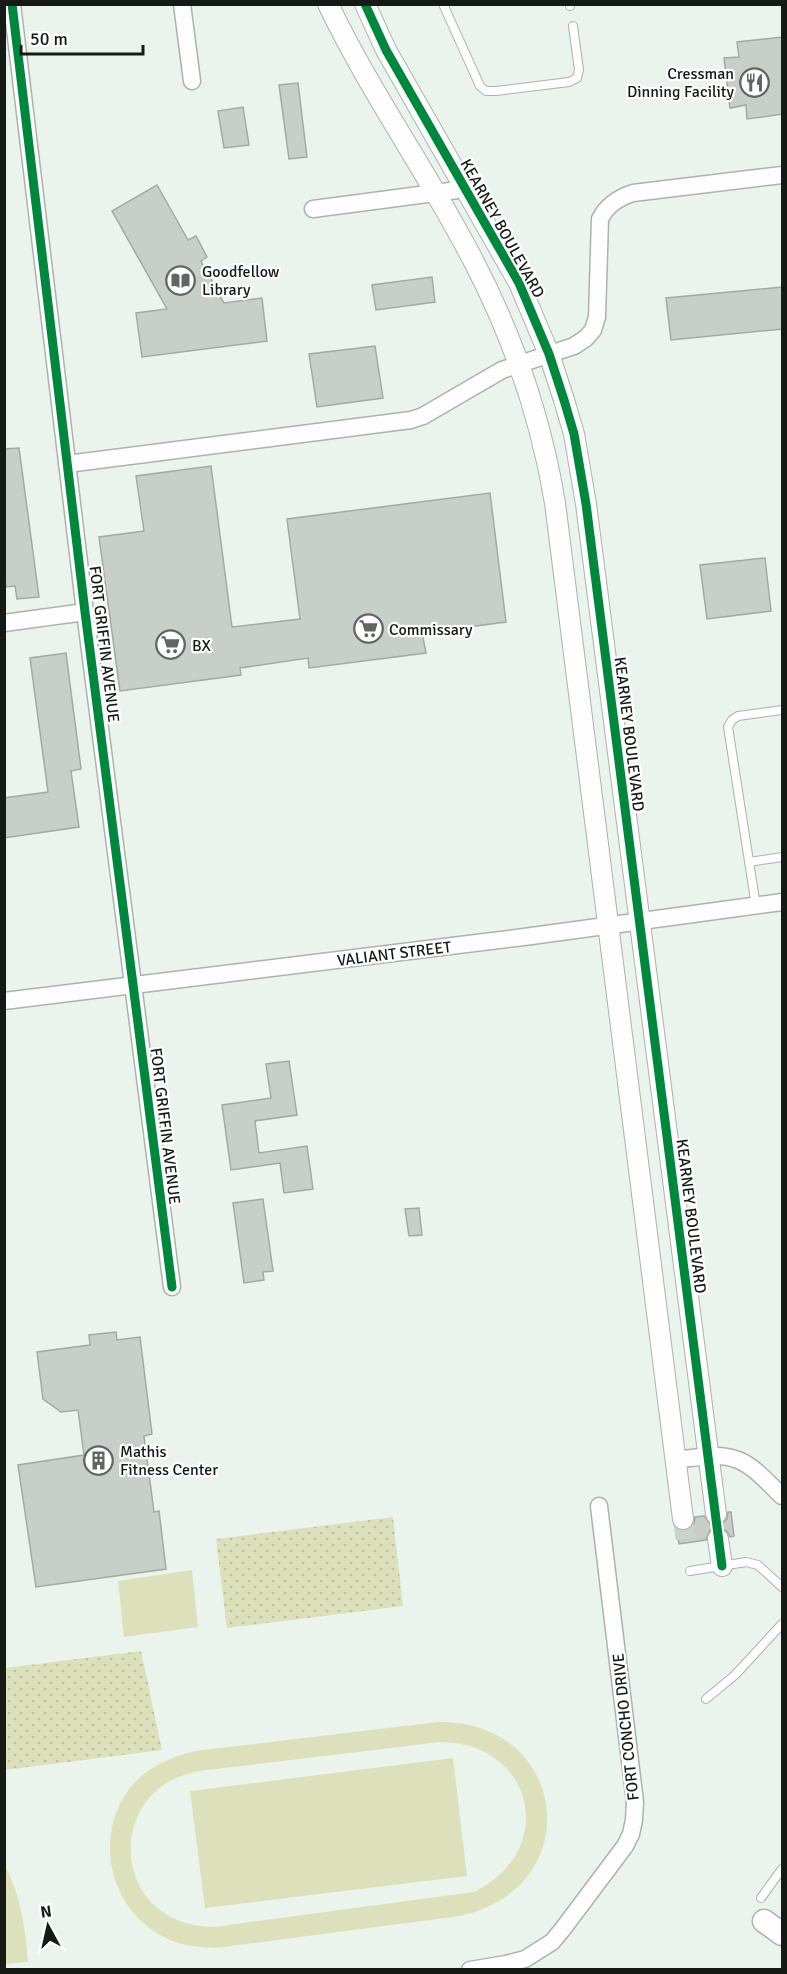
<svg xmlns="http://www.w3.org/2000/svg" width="787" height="1974" viewBox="0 0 787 1974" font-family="Signika,sans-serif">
	<defs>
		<pattern id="park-dots" width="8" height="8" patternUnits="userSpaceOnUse" patternTransform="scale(1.5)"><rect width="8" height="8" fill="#dce1bb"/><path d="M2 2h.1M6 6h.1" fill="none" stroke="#bcc0a0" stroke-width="1.8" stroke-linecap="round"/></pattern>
	</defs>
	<rect width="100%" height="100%" fill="#eaf4ec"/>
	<!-- green -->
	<g fill="#dce1bb" fill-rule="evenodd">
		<path d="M192,1570L198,1627L124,1637L118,1581Z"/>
		<path d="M438,1722C569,1720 589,1888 460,1916L215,1948C199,1947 184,1946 170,1940C108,1914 90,1831 135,1782C152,1765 172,1757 195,1751ZM440,1742C534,1742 559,1851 474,1892L214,1927C195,1926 177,1923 161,1911C119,1880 121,1813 165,1784C175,1777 187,1774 199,1771Z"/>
		<path d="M453,1758L467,1876L205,1908L190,1791Z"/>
		<path d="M5,1865C20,1894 26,1930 28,1962L5,1964Z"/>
	</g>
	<!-- park -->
	<g fill="url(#park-dots)">
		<path d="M393,1517L403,1606L227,1628L216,1539Z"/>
		<path d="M141,1651L162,1750L5,1770V1668Z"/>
	</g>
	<!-- building -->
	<g fill="#c8cec8" stroke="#a4aaa3" stroke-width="1.5">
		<path d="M783,37V114L747,119L746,105L730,108L724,58L739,57L737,42Z"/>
		<path d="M298,83L307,157L289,159L279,85Z"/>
		<path d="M243,107L249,145L224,148L218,111Z"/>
		<path d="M157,185L188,240L196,236L207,257L201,261L224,303L262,298L267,341L142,357L136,313L167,309L112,211Z"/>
		<path d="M432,277L435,302L376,310L372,285Z"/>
		<path d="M782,287L783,329L671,340L666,298Z"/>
		<path d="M375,346L383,398L317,407L309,354Z"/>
		<path d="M19,448L39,597L17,599L15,586L6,587L4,575V449Z"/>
		<path d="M211,466L232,627L300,619L287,519L490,493L506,622L422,633L426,653L309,668L308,658L240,668L241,675L120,691L99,537L144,531L136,476Z"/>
		<path d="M765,558L771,611L707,619L700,565Z"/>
		<path d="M66,653L81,769L71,771L79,827L4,838V798L48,792L30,658Z"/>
		<path d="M289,1061L297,1115L255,1121L259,1153L307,1146L313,1189L284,1193L280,1163L231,1170L222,1105L271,1098L266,1064Z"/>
		<path d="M263,1199L273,1271L263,1272L264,1280L244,1283L233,1203Z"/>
		<path d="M419,1208L422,1235L409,1236L405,1209Z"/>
		<path d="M116,1332L117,1340L140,1337L152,1434L144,1436L154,1512L159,1511L166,1569L36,1587L18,1465L84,1455L78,1410L61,1412L43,1399L37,1352L90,1345L89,1335Z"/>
		<path d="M728,1512H731L734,1536L730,1537L727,1531L717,1527L710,1530L706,1540L679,1544L677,1529L684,1531L690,1529L694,1524L695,1517L704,1516L711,1525L718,1526L727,1519Z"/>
	</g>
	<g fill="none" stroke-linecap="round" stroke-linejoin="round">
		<!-- tertiary-tunnel -->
		<path stroke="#cad3cc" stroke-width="20" stroke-dasharray="20 10" stroke-linecap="butt" d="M683,1519L686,1543"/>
		<defs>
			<g id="service">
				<path d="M443,4L480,86L486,91H496L569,82L577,78L579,70L573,26"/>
				<path d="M570,4V6"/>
				<path d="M749,862L782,857"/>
				<path d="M756,906L728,727L732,720L738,716L782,710"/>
				<path d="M690,1571L746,1562L758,1565L782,1587"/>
				<path d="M706,1699L735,1675L782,1624"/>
				<path d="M761,1898L782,1869"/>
			</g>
			<g id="minor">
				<path d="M12,4L85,612L172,1287"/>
				<path d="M182,4L192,81"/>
				<path d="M313,209L465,189"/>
				<path d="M67,464L411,420L423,416L502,370L574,346L586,338L593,330L597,317L600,219C607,205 618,198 633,193L782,175"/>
				<path d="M4,623L85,612"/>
				<path d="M4,1001L524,937L782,902"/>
				<path d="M675,1460C695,1458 719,1452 738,1460C754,1466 769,1484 782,1496"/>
				<path d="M470,1970L506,1964L525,1959L552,1942L562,1930L625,1846L631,1834L634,1820L635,1802L599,1506"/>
			</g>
			<g id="tertiary">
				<path d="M328,4C371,94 429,174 474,262C514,339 541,418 555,503L683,1519"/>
				<path d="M365,4L386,50L519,283L549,354L564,400L574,434L586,504L716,1514"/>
				<path d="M718,1539L722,1566"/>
			</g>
			<path id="secondary" d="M764,1921L782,1934"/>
		</defs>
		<!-- service casing -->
		<use href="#service" stroke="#abb3ad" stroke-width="10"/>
		<!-- minor casing -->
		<use href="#minor" stroke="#abb3ad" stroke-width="19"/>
		<!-- tertiary casing -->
		<use href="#tertiary" stroke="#abb3ad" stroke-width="22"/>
		<!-- secondary casing -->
		<use href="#secondary" stroke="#abb3ad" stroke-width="25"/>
		<!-- service -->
		<use href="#service" stroke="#fcfdfc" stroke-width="8"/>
		<!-- minor -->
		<use href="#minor" stroke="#fcfdfc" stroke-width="16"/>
		<!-- tertiary -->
		<use href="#tertiary" stroke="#fcfdfc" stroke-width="20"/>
		<!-- secondary -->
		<use href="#secondary" stroke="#fcfdfc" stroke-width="22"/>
		<defs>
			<g id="cycleway">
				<path d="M12,4L85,612L172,1287"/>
				<path d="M365,4L386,50L519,283L549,354L564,400L574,434L586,504L722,1566"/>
			</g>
		</defs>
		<!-- cycleway casing -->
		<use href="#cycleway" stroke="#fff" stroke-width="13"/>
		<!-- cycleway -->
		<use href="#cycleway" stroke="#00873e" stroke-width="9"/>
	</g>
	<!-- icons -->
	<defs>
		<symbol id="restaurant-ring" viewBox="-11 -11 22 22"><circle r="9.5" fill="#fff" stroke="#606661" stroke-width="1.5"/><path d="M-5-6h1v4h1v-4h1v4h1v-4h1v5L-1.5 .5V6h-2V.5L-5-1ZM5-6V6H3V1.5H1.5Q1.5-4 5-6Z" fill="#606661"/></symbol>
		<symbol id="library-ring" viewBox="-11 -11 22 22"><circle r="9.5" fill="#fff" stroke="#606661" stroke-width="1.5"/><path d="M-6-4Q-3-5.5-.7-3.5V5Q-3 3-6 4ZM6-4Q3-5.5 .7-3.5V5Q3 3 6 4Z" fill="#606661"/></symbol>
		<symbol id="supermarket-ring" viewBox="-11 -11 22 22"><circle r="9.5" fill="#fff" stroke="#606661" stroke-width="1.5"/><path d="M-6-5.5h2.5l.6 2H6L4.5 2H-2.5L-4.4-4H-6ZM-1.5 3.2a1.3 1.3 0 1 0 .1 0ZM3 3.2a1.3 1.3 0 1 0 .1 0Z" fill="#606661"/></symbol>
		<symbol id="building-ring" viewBox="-11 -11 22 22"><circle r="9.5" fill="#fff" stroke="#606661" stroke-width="1.5"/><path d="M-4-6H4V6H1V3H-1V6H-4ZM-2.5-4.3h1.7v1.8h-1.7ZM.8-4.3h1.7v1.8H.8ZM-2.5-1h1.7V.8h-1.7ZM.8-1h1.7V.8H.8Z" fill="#606661"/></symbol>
	</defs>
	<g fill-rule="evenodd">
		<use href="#restaurant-ring" x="738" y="66" width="33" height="33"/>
		<use href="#library-ring" x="164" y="264" width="33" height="33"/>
		<use href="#supermarket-ring" x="352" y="612" width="33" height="33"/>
		<use href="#supermarket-ring" x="154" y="628" width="33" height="33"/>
		<use href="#building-ring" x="82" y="1444" width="33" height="33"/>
	</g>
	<g text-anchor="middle" stroke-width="4.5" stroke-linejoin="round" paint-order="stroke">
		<!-- poi labels -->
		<g font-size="16" fill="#151a16" stroke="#fff" text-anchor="start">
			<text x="734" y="79" text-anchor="end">Cressman<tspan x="734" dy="18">Dinning Facility</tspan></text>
			<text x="202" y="277">Goodfellow<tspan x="202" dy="18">Library</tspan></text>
			<text x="389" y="635">Commissary</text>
			<text x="192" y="651">BX</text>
			<text x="120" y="1457">Mathis<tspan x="120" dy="18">Fitness Center</tspan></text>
		</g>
		<!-- street labels -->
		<g font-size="16" fill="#151a16" stroke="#fff">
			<text transform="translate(503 228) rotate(61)" y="6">KEARNEY BOULEVARD</text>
			<text transform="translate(105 644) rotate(83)" y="6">FORT GRIFFIN AVENUE</text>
			<text transform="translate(630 734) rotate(83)" y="6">KEARNEY BOULEVARD</text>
			<text transform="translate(394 953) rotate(-7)" y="6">VALIANT STREET</text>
			<text transform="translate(166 1126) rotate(83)" y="6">FORT GRIFFIN AVENUE</text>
			<text transform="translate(692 1216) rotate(83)" y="6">KEARNEY BOULEVARD</text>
			<text transform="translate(625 1727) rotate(-96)" y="6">FORT CONCHO DRIVE</text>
		</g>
	</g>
	<!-- border -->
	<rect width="787" height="1974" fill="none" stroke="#151a16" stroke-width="12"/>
	<!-- north arrow -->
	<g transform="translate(48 1926) rotate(352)" stroke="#ffffff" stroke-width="4.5" paint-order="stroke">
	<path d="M0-4.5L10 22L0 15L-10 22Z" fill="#151a16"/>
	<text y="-9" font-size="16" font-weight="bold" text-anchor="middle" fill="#151a16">N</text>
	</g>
	<!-- scale -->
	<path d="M21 45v9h122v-9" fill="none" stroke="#151a16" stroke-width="3"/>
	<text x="30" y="45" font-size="18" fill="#151a16" stroke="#ffffff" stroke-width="4.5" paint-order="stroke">50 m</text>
</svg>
